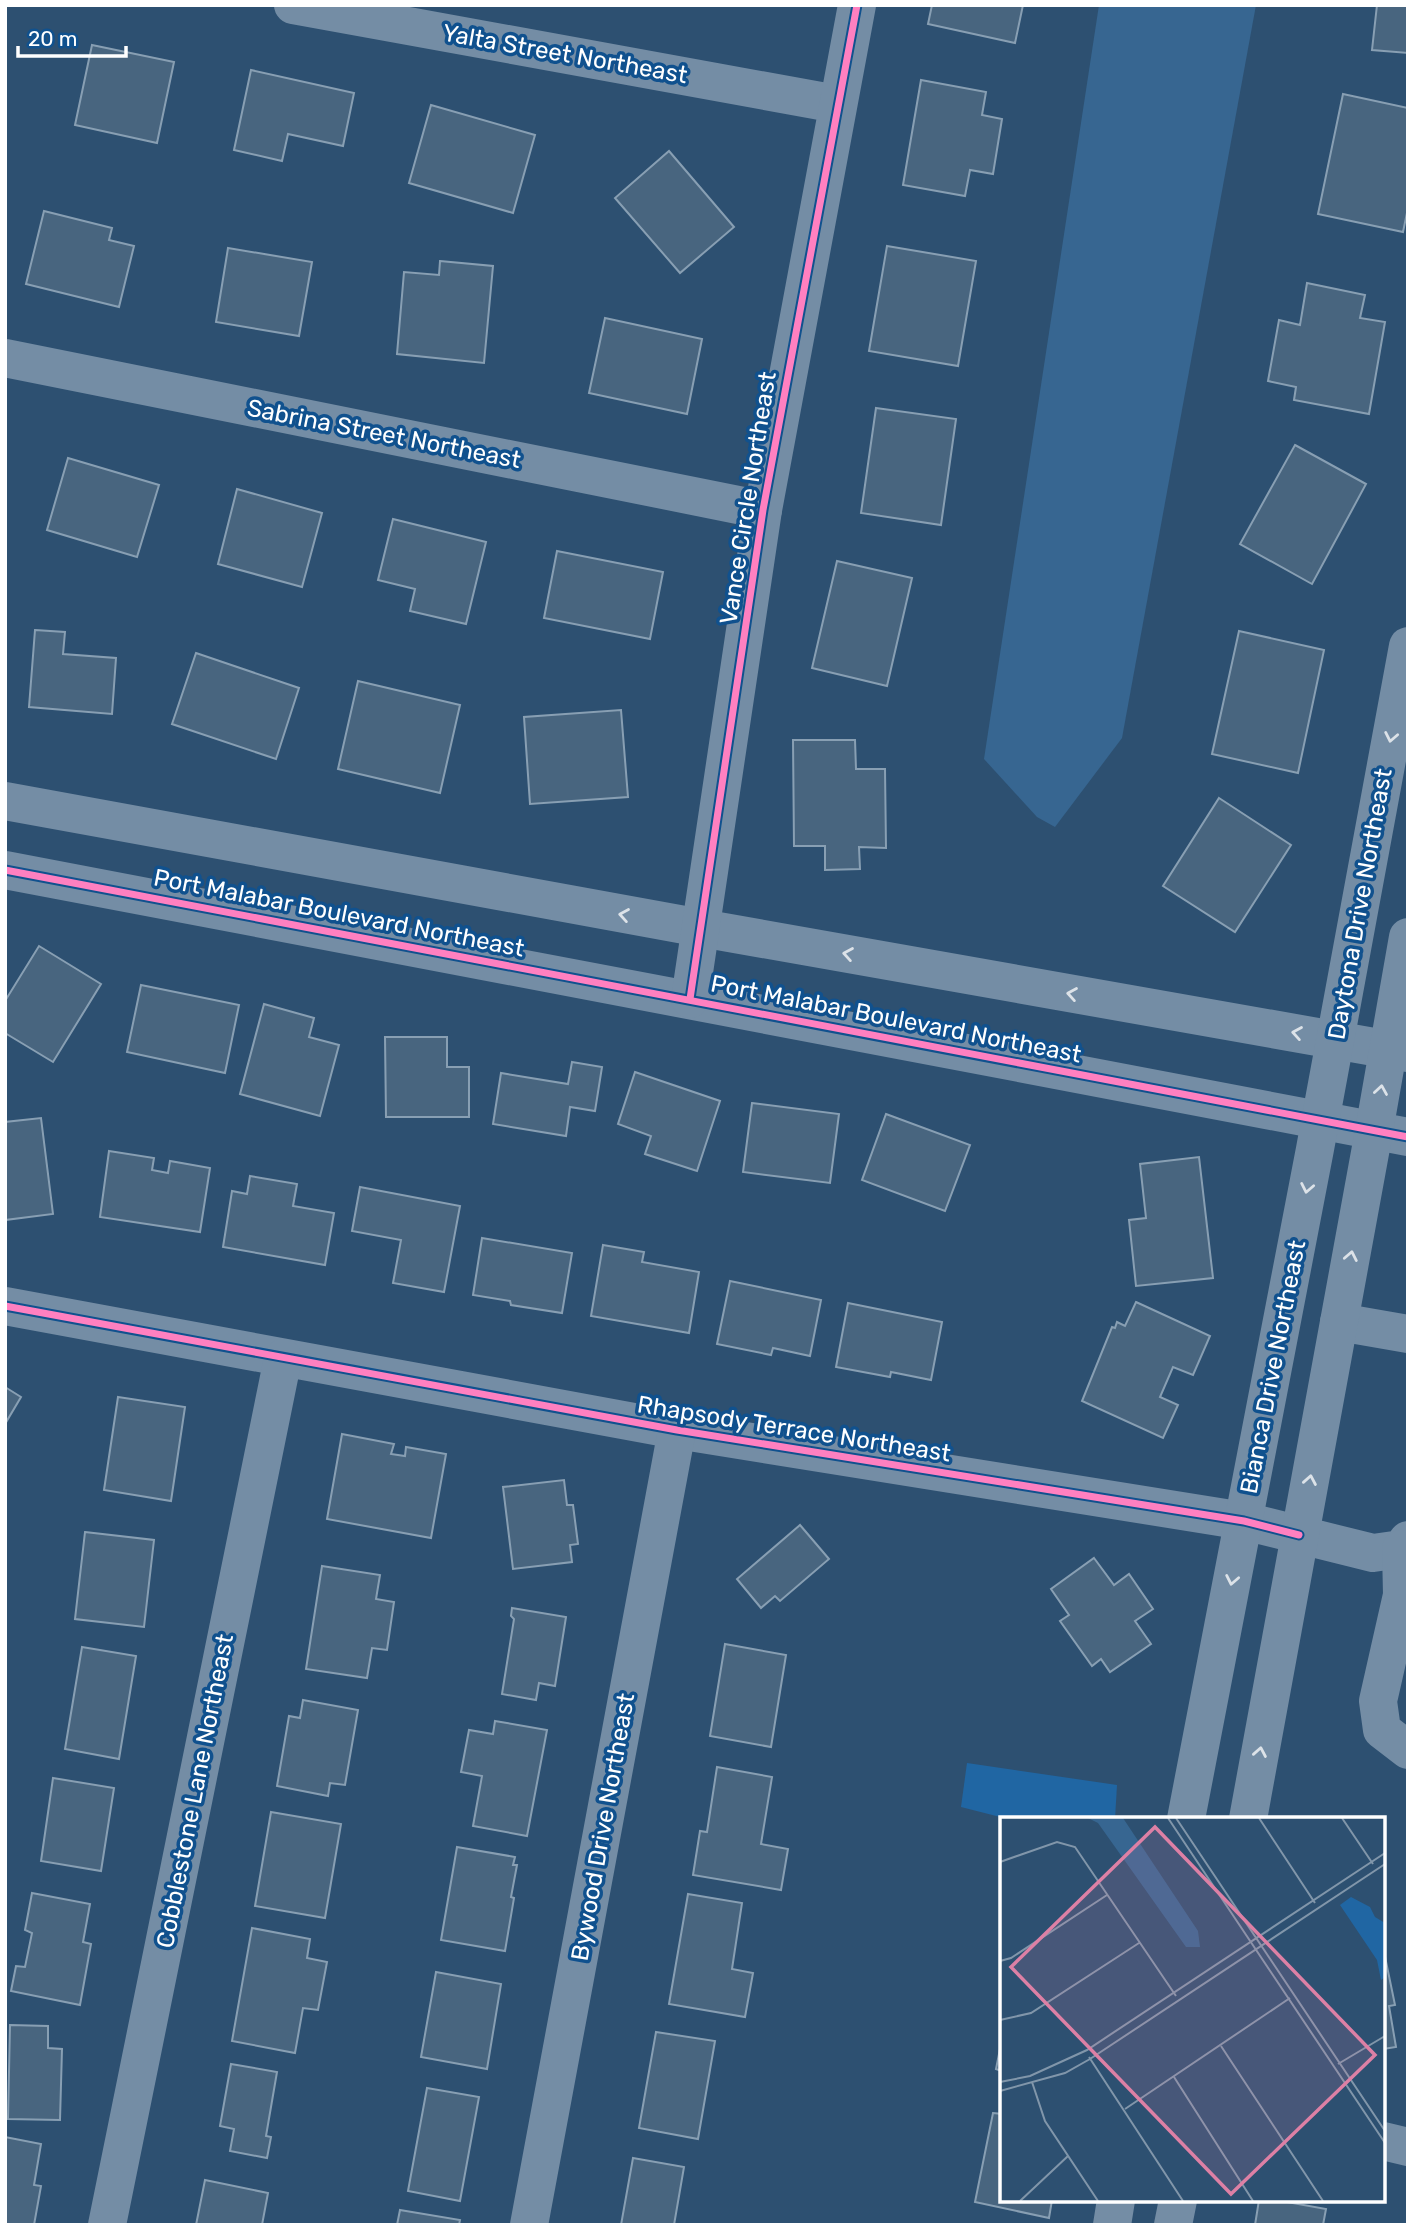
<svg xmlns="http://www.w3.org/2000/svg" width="1413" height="2230" viewBox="0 0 1413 2230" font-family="Rubik,sans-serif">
	<rect width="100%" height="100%" fill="#2d5071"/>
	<!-- green -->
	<path fill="#2066a3" d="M967,1763L1117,1785L1115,1819H1008L961,1807Z"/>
	<!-- water -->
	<path fill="#376691" d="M1099,5H1256L1122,738L1055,827L1037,817L984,759Z"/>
	<!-- building -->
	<g fill="#48657f" stroke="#889fb3" stroke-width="2">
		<path d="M932,5H1023L1015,43L928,24Z"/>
		<path d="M1377,5H1408V53L1372,50Z"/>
		<path d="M92,45L174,62L157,143L75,125Z"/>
		<path d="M251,70L354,93L343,146L288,134L282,161L234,150Z"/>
		<path d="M921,80L986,92L982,115L1002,119L993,174L970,170L965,196L903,185Z"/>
		<path d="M1343,94L1408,108V208L1403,232L1318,214Z"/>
		<path d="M431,105L535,135L513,213L409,183Z"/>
		<path d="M669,151L734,227L680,273L615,198Z"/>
		<path d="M44,211L112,228L109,240L134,246L119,307L26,284Z"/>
		<path d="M887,246L976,261L958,366L869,351Z"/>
		<path d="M228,248L312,262L299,336L216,322Z"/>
		<path d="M440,261L493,266L484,363L397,354L404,272L439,275Z"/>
		<path d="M1307,283L1365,295L1360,318L1385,322L1369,414L1294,400L1296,387L1268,381L1279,320L1300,325Z"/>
		<path d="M605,318L702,339L687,414L589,393Z"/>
		<path d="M876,408L956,419L941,525L861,513Z"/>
		<path d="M1295,445L1366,484L1312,584L1240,544Z"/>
		<path d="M68,458L159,485L137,557L47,530Z"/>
		<path d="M237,489L322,513L302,587L218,564Z"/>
		<path d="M393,519L486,542L466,624L410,611L415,589L378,580Z"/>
		<path d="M557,551L663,572L650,639L544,618Z"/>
		<path d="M837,561L912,578L887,686L812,668Z"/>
		<path d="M35,630L65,632L63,654L116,658L112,714L29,707Z"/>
		<path d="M1239,631L1324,650L1298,773L1212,754Z"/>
		<path d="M196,653L299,688L276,759L172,724Z"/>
		<path d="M358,681L460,705L440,793L338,769Z"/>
		<path d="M621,710L628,797L530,804L524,717Z"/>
		<path d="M793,740H855L856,769H885L886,848L859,847L860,869L825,870V846H794Z"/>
		<path d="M1219,798L1291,845L1235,932L1163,886Z"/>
		<path d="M39,946L101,984L53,1062L5,1033V1001Z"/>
		<path d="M141,985L239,1005L225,1073L127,1052Z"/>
		<path d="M264,1004L314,1018L309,1037L339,1045L320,1116L240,1094Z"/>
		<path d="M385,1037H447V1067H469V1117H386Z"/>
		<path d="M572,1062L602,1067L595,1111L570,1107L566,1136L493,1124L501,1073L568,1084Z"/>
		<path d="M635,1072L720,1101L697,1171L645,1154L651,1136L618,1124Z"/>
		<path d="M752,1103L839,1114L830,1183L743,1172Z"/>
		<path d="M886,1114L970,1145L945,1211L862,1180Z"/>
		<path d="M41,1118L53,1214L5,1220V1122Z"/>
		<path d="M109,1151L154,1158L152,1170L168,1173L170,1161L210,1168L200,1232L100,1217Z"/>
		<path d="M1199,1157L1213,1278L1136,1286L1129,1220L1146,1218L1140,1164Z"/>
		<path d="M250,1176L297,1184L293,1206L334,1213L325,1265L223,1247L232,1191L247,1194Z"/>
		<path d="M360,1187L460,1206L444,1292L393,1283L401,1240L352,1231Z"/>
		<path d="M482,1238L572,1253L562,1313L511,1305L510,1301L473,1295Z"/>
		<path d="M603,1245L644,1252L642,1262L699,1272L689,1333L591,1316Z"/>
		<path d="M730,1281L821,1300L810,1356L773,1348L771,1355L717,1344Z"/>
		<path d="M1136,1302L1210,1336L1193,1375L1173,1367L1160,1397L1178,1405L1163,1438L1082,1401L1112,1327L1115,1328L1117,1322L1125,1326Z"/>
		<path d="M848,1303L942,1322L931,1380L891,1372L890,1377L836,1367Z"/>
		<path d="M5,1387L21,1397L5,1424Z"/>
		<path d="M118,1397L185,1407L171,1501L104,1490Z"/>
		<path d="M342,1434L394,1444L391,1454L405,1456L406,1447L446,1454L431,1538L327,1519Z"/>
		<path d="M564,1480L567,1505H573L578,1544L570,1545L572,1562L513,1569L503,1487Z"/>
		<path d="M800,1525L829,1559L780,1601L775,1596L761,1608L737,1579Z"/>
		<path d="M85,1532L154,1540L144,1627L75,1619Z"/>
		<path d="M1094,1558L1114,1585L1129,1574L1153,1609L1135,1621L1151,1644L1110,1672L1101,1659L1092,1666L1060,1621L1069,1615L1051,1589Z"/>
		<path d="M322,1566L380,1575L376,1599L394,1602L387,1650L372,1648L367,1678L306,1669Z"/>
		<path d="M512,1608L566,1617L555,1686L539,1683L536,1700L502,1694L514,1619L511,1616Z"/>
		<path d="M725,1644L786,1655L771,1747L710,1736Z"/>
		<path d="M82,1647L136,1656L119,1759L65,1749Z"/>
		<path d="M303,1700L358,1710L345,1785L330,1783L328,1796L277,1786L289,1716L300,1718Z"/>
		<path d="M495,1721L547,1730L527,1836L473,1826L482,1776L461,1772L469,1730L493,1734Z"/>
		<path d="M717,1767L772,1777L761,1844L788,1849L781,1890L693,1875L700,1831L707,1832Z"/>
		<path d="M53,1778L114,1788L101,1871L41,1861Z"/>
		<path d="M271,1812L341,1824L325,1918L255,1906Z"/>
		<path d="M457,1847L515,1857L513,1865H517L511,1897L514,1898L505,1951L441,1940Z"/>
		<path d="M32,1893L90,1904L83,1942L91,1944L80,2005L11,1991L16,1966L25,1967L32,1933L25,1930Z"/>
		<path d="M688,1894L742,1903L732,1969L753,1973L745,2017L669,2004Z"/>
		<path d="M252,1928L310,1939L307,1958L327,1962L318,2010L303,2008L295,2053L232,2041Z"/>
		<path d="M1383,1947L1395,2005L1389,2006L1396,2047L1383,2049Z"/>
		<path d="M436,1972L501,1984L487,2069L421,2057Z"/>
		<path d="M10,2025L48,2026V2048L62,2049L60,2120L8,2119Z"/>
		<path d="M656,2032L715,2041L698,2139L639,2128Z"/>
		<path d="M1002,2039V2071L996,2069Z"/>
		<path d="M231,2064L277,2072L266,2136L271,2137L267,2158L230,2151L234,2129L220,2126Z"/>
		<path d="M427,2088L479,2097L460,2201L408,2191Z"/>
		<path d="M993,2113L1002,2114V2200H1052L1049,2218L975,2202Z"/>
		<path d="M5,2137L41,2144L34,2185L41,2186L34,2225H5Z"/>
		<path d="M633,2158L684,2167L674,2225H621Z"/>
		<path d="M205,2180L268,2193L262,2225H196Z"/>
		<path d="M1259,2200H1276L1326,2209L1323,2225H1255Z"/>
		<path d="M400,2210L460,2220L459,2225H397Z"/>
	</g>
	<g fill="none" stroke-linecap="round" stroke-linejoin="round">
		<!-- minor -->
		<g stroke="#748da5" stroke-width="38">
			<path d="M293,5L837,104"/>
			<path d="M5,358L763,510"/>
			<path d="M5,801L701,928L1408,1053"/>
			<path d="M5,870L1408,1137"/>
			<path d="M690,999L763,510L857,5"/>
			<path d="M5,1306L677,1430L1244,1521L1373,1553L1401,1549L1408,1540"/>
			<path d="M1339,1322L1408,1334"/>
			<path d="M1401,1549L1402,1595L1378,1701L1382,1730L1408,1750"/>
			<path d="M1186,1819L1315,1149L1408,646"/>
			<path d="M1248,1819L1374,1131L1408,937"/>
			<path d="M1383,2141L1408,2147"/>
			<path d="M107,2225L283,1358"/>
			<path d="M529,2225L677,1430"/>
			<path d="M1112,2225L1116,2200"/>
			<path d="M1173,2225L1178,2200"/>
		</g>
		<defs>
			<g id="cycleway">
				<path d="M5,870L1408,1137"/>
				<path d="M690,999L763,510L857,5"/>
				<path d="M5,1306L677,1430L1244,1521L1299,1535"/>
			</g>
		</defs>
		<!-- cycleway casing -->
		<use href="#cycleway" stroke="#10518e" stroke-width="11"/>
		<!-- cycleway -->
		<use href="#cycleway" stroke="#ff80c0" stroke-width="7"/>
	</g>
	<!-- one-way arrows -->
	<defs><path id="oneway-chevron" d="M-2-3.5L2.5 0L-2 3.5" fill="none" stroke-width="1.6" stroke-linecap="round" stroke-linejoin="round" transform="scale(1.75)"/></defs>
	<g stroke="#dce2e8">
		<use href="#oneway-chevron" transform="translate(1391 737) rotate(101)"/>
		<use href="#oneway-chevron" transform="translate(624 915) rotate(-170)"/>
		<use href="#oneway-chevron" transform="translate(848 954) rotate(-170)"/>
		<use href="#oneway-chevron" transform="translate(1072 994) rotate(-170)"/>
		<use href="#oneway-chevron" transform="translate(1297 1033) rotate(-170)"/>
		<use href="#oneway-chevron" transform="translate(1381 1090) rotate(-81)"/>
		<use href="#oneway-chevron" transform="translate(1307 1188) rotate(101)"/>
		<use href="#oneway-chevron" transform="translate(1351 1256) rotate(-79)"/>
		<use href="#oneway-chevron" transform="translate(1310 1480) rotate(-80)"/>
		<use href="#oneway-chevron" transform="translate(1232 1580) rotate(101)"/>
		<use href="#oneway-chevron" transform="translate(1260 1752) rotate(-80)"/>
	</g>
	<g text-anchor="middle" stroke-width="7" stroke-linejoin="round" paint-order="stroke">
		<!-- street labels -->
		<g font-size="24" fill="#fff" stroke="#10518e">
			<text transform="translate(565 54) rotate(10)" y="8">Yalta Street Northeast</text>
			<text transform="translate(384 434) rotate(11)" y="8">Sabrina Street Northeast</text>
			<text transform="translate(748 498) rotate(-81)" y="8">Vance Circle Northeast</text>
			<text transform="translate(1360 904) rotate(-80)" y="8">Daytona Drive Northeast</text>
			<text transform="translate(339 913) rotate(11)" y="8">Port Malabar Boulevard Northeast</text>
			<text transform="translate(896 1019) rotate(11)" y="8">Port Malabar Boulevard Northeast</text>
			<text transform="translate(1273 1367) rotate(-79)" y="8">Bianca Drive Northeast</text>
			<text transform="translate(794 1429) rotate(9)" y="8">Rhapsody Terrace Northeast</text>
			<text transform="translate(195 1791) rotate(-79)" y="8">Cobblestone Lane Northeast</text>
			<text transform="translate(603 1827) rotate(-80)" y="8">Bywood Drive Northeast</text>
		</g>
	</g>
	<!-- overview -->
	<g transform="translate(1000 1817)">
		<rect width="385" height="385" fill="#2d5071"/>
		<path d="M351,80L370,90L375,100L385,106V160L381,163L377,143L340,88Z" fill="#2066a3"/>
		<path d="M88,1H123L198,114L200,130H186L98,6Z" fill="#376691"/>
		<path fill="none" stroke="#8196aa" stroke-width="2" d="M168,1L385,326M176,1L385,314M259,1L315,86M342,1L373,47M0,45L57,25L75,30L176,179M0,144L11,141L107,78M0,203L31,196L139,126M221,229L323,384M89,240L183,384M338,247L385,219M174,260L253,384M0,265L30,259L87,233L385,36M32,265L45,304L98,384M0,274L65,256L90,242L385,47M125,292L290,181M20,384L68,339"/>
		<path fill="#dd80a5" fill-opacity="0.15" stroke="#dd80a5" stroke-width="3.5" d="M155,10L375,238L231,377L11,150Z"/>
		<rect width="385" height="385" fill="none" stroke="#fff" stroke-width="3.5"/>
	</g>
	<!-- border -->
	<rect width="1413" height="2230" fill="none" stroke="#ffffff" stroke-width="14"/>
	<!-- scale -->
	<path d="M18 46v10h108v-10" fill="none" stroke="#ffffff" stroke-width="3.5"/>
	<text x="28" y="46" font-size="21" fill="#ffffff" stroke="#10518e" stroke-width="5" paint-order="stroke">20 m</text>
</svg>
